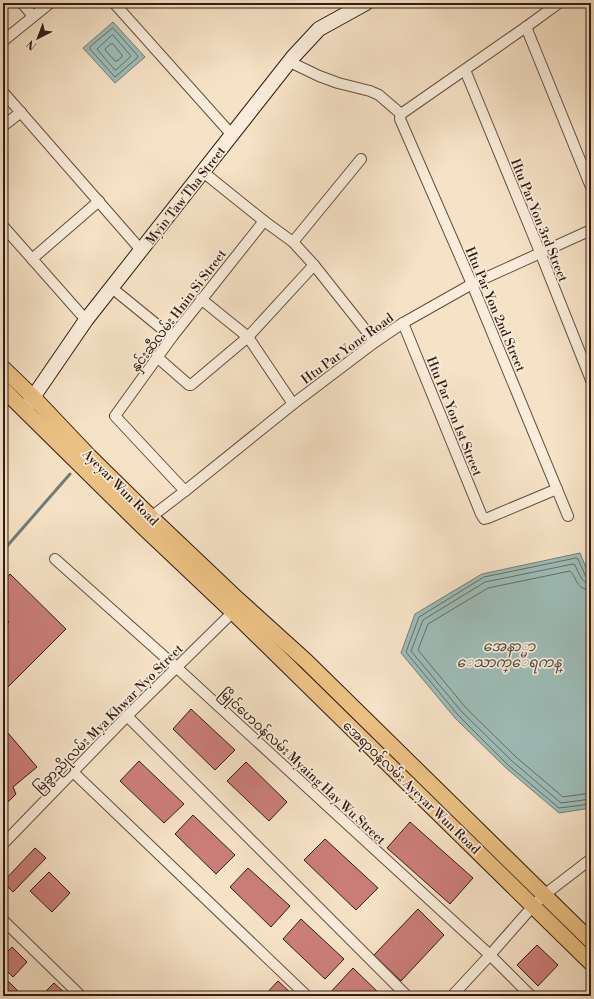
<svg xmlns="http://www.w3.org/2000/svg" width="594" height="999" viewBox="0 0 594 999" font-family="'Libre Bodoni','Noto Sans Myanmar',serif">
	<rect width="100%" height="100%" fill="#f6e2c6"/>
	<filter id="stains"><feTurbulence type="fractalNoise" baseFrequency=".005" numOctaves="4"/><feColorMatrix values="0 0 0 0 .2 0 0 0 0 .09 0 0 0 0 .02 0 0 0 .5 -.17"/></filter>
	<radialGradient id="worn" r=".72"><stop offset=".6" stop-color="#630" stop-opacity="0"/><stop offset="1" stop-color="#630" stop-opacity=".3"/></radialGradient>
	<!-- water -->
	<g fill="#9dbdb8" stroke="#727d76">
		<path d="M113,22L145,57L115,83L83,48Z"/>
		<path d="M580,553L591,579V808L559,813L506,768L455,718L401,653L415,614L482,574Z"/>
	</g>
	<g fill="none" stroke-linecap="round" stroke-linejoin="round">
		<!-- shore -->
		<g stroke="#686c66" stroke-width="1">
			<path d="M113,28L138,56L137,58L115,77L114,76L90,49V47Z"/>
			<path d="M113,35L131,56L130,57L116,70L114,69L97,49L111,36Z"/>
			<path d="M111,44H113L122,55V57L117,61H115L105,50L106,48Z"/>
			<path d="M591,579H588L586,577L578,559L576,558L484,577L419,617L406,652L458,715L508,765L559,808L591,804"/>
			<path d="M591,584C581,583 579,573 575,565L573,564L485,582L423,620L411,651L462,712L512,761L561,803L591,799"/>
			<path d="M591,590C575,589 578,579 570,571L488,588L428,624L418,650L466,708L516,757L563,797L591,793"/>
		</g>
		<!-- stream -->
		<path stroke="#727d76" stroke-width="3" d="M3,552L8,545L70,474"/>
	</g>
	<!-- building -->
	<g fill="#ca7e79" stroke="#321c14">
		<path d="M10,574L66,629L3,692V628L9,622L3,617V582Z"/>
		<path d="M191,709L235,750L215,770L173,729Z"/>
		<path d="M8,733L37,767L13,787L16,794L3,807V738Z"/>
		<path d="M139,761L184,804L164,823L120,781Z"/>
		<path d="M246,762L287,802L269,821L227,781Z"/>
		<path d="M193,815L235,855L216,874L175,834Z"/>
		<path d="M410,822L473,878L450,904L387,848Z"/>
		<path d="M325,839L378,888L356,910L304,860Z"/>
		<path d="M35,848L46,858L13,892L3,882Z"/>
		<path d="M248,868L290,906L271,927L230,887Z"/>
		<path d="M49,872L70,893L52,912L30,891Z"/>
		<path d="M418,909L444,935L401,981L374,955Z"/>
		<path d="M301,919L344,959L325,979L283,939Z"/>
		<path d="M537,945L558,965L538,986L517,965Z"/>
		<path d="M12,947L27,962L13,977L3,967V956Z"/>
		<path d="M353,968L382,996H327Z"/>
		<path d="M3,976L19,992L15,996H3Z"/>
		<path d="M278,981L294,996H264Z"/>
		<path d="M54,983L66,994L64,996H41Z"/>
		<path d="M494,991L499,996H490Z"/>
	</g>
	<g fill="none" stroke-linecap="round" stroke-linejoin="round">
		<defs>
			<g id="minor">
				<path d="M22,3L33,16"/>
				<path d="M114,3L232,135"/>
				<path d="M526,27L591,187"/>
				<path d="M3,41L50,3"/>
				<path d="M290,62L319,76L338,83L370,91L379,95L401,114"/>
				<path d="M465,70L540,252L591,380"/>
				<path d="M3,92L141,250"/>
				<path d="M401,114L400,119L472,284L568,516"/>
				<path d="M401,114L526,27L559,3"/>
				<path d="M3,126L21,112"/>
				<path d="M203,172L264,221L293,242L314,265L375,342"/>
				<path d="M3,226L86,320"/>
				<path d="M293,242L361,159"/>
				<path d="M32,259L99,201"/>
				<path d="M112,288L172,337"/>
				<path d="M201,299L248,337L293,404"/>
				<path d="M403,323L481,514L484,519L488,518L557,489"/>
				<path d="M157,357L189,385H191L248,337L314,265"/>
				<path d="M185,491L115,416L172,337L264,221"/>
				<path d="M147,521L151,517L185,491L293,404L375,342L403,323L472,284L591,230"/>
				<path d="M55,559L176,667L490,955L531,996"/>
				<path d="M127,716L407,996"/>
				<path d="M73,772L307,996"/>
				<path d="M3,844L127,716L233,612"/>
				<path d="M3,920L81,996"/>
				<path d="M452,996L490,955L533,906L544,895L591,859"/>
			</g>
			<path id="secondary" d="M27,406L86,320L293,57L319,29L366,3"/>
			<g id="primary">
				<path d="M3,368L33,397L89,456L151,517L233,595L306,661L591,941"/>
				<path d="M3,389L142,526L233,612L591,963"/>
			</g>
		</defs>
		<!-- minor casing -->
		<use href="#minor" stroke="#634e40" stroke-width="12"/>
		<!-- secondary casing -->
		<use href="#secondary" stroke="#321c14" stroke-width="16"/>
		<!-- primary casing -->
		<use href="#primary" stroke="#321c14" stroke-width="17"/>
		<!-- minor -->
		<use href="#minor" stroke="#f9ecda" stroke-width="10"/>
		<!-- secondary -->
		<use href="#secondary" stroke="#f9ecda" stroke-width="14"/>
		<!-- primary -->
		<use href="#primary" stroke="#ebc183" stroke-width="15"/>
	</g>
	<g text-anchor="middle" stroke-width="3.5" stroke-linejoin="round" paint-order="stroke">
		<!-- street labels -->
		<g font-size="13" fill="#321c14" stroke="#f9ecda">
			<text transform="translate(185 195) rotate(-52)" y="5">Myin Taw Tha Street</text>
			<text transform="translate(540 220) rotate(68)" y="5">Htu Par Yon 3rd Street</text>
			<text transform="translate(496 309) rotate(67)" y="5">Htu Par Yon 2nd Street</text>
			<text transform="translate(178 310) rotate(-53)" y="5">နှင်းဆီလမ်း Hnin Si Street</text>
			<text transform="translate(347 348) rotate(-36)" y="5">Htu Par Yone Road</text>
			<text transform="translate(455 416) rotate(68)" y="5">Htu Par Yon 1st Street</text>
			<text transform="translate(121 487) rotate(45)" y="5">Ayeyar Wun Road</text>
			<text transform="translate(108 718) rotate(-45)" y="5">မြခွာညိုလမ်း Mya Khwar Nyo Street</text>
			<text transform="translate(303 766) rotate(43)" y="5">မြိုင်ဟေဝန်လမ်း Myaing Hay Wu Street</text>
			<text transform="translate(412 787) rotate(44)" y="5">အေရာဝန်လမ်း Ayeyar Wun Road</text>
		</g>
		<!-- water labels -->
		<g font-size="14" font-style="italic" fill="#524c45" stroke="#f9ecda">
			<text x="509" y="651">အေနာ္မာ<tspan x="509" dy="16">ေသာက္ေရကန္</tspan></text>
		</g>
	</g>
	<!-- margin -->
	<rect width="594" height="999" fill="none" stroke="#f6e2c6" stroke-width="16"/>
	<rect x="4" y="4" width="586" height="991" fill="none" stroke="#321c14" stroke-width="2"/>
	<rect x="8" y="8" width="578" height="983" fill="none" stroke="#321c14"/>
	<!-- north arrow -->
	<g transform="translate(38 38) rotate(222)" stroke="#f9ecda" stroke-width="3" paint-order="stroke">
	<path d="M0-3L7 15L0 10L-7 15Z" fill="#321c14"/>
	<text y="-6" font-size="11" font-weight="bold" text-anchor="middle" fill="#321c14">N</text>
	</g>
	<rect width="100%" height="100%" filter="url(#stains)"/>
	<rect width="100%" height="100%" fill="url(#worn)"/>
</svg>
